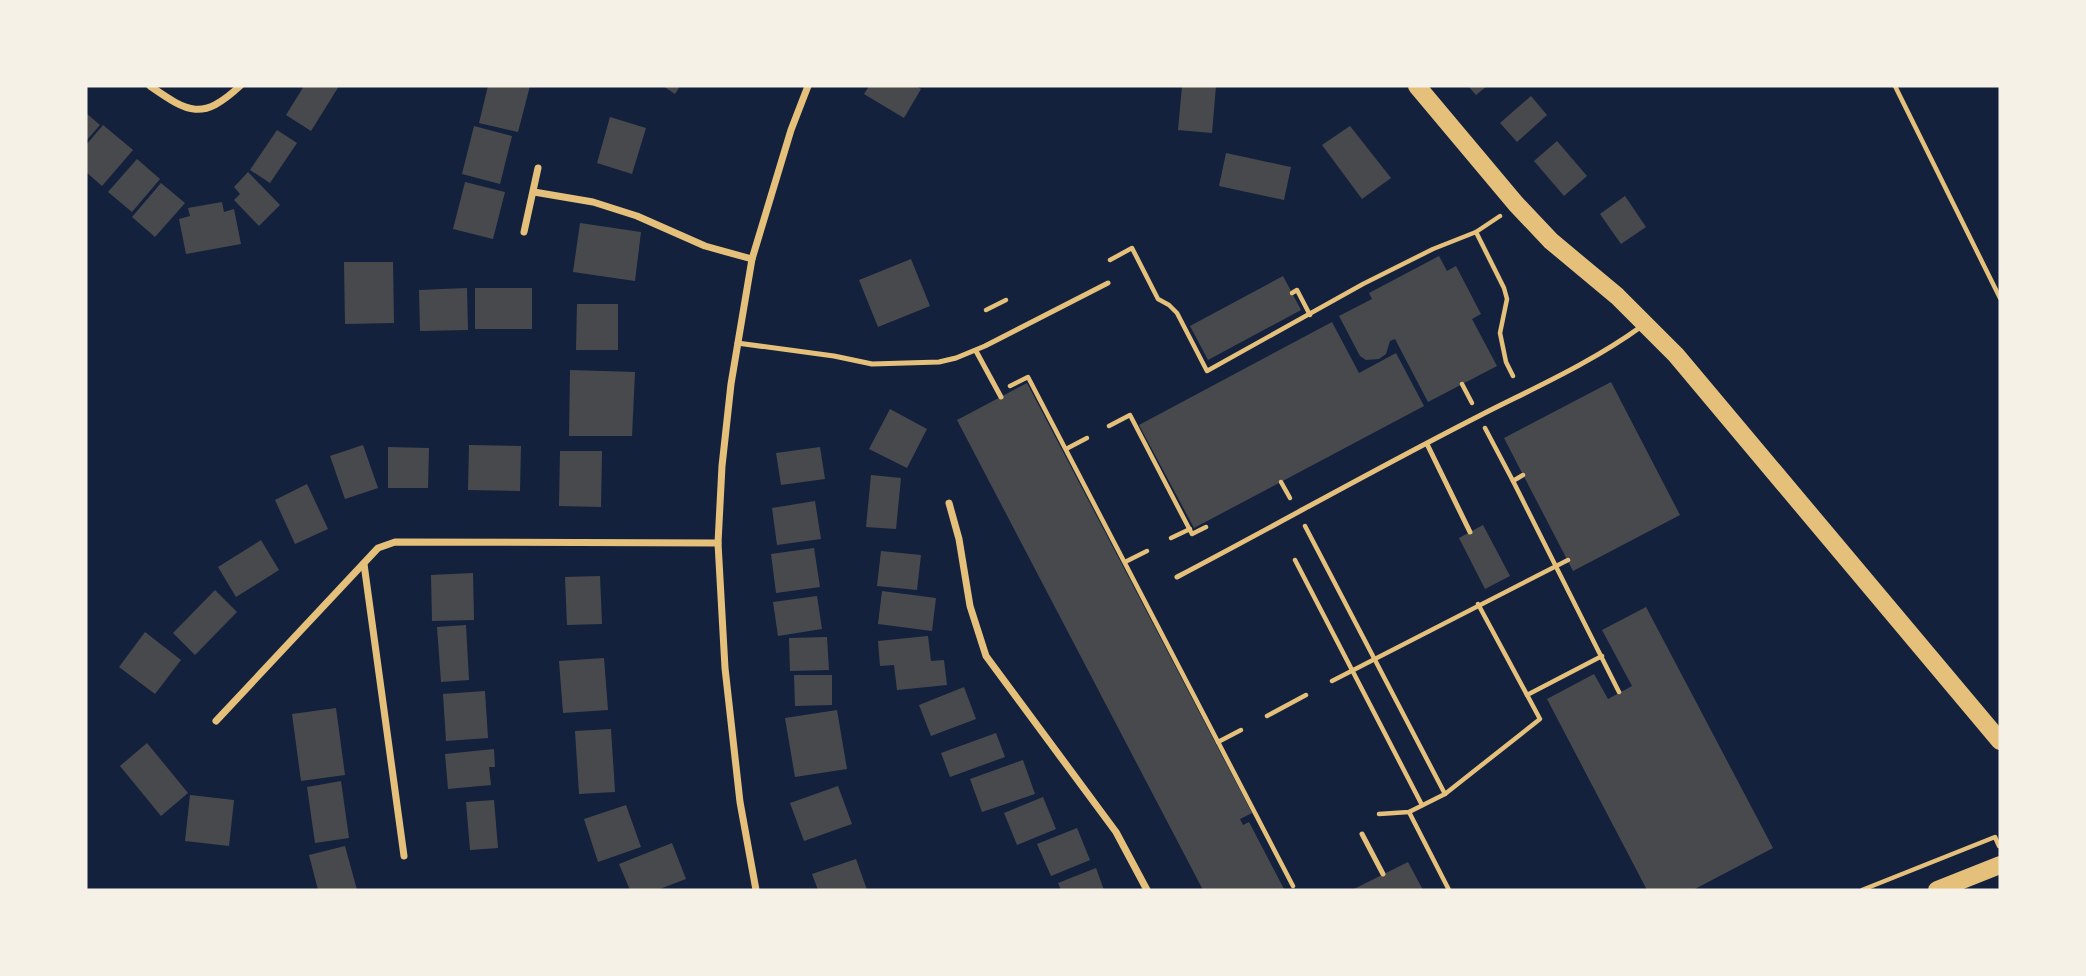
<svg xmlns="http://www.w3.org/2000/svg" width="2086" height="976" viewBox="0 0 2086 976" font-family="'IBM Plex Serif',serif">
	<rect width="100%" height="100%" fill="#14213d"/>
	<!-- building -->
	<g fill="#48494c">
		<path d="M304,86H339L311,131L286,115Z"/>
		<path d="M488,86H530L518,132L479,123Z"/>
		<path d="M663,86H680L675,94Z"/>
		<path d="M869,86H916L921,89L904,118L864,94Z"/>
		<path d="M1182,86H1216L1212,133L1178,130Z"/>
		<path d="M1468,86H1487L1476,95Z"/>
		<path d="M1531,96L1547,115L1517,142L1500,123Z"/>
		<path d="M86,113L100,125L86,141Z"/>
		<path d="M610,117L646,128L632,174L597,163Z"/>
		<path d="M103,125L133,150L102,186L86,172V145Z"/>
		<path d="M474,126L512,136L500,184L462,174Z"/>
		<path d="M1350,126L1391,178L1362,199L1322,145Z"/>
		<path d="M277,130L297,143L270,183L250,170Z"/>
		<path d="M1557,141L1587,176L1564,196L1534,161Z"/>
		<path d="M1226,153L1291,167L1284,200L1219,186Z"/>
		<path d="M137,159L160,179L132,212L108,192Z"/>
		<path d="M248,172L280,205L259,226L234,200L240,194L234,187Z"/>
		<path d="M465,182L505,192L493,239L453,229Z"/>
		<path d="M161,183L185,203L155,237L132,217Z"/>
		<path d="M1625,196L1646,227L1621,244L1600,214Z"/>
		<path d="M222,202L224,212L234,209L241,244L186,254L179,219L190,216L188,208Z"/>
		<path d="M580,223L641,232L635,281L573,272Z"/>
		<path d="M1439,256L1447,271L1456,266L1481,314L1472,319L1497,366L1428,402L1395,339L1390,341L1386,354L1379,359L1366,360L1360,356L1339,316L1372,299L1369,293Z"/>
		<path d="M911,259L930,306L878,327L859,280Z"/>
		<path d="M344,262H393L394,323L345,324Z"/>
		<path d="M1283,276L1301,310L1208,360L1190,326Z"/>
		<path d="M467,288L468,330L420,331L419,290Z"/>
		<rect x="475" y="288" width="57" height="41"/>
		<path d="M577,304H618V350H576Z"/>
		<path d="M1332,322L1359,373L1396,353L1424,406L1194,528L1139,425Z"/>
		<path d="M570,370L635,372L632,436H569Z"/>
		<path d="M1611,382L1680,515L1573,571L1504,438Z"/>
		<path d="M1027,383L1252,813L1240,819L1243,825L1249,822L1284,889L1282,890H1203L957,420Z"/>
		<path d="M890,409L927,429L907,468L869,449Z"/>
		<path d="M363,445L378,488L345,499L330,456Z"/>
		<path d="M469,445L521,446L520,491L468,490Z"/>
		<path d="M388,447L429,448L428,488H388Z"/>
		<path d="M820,447L825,479L781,485L776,453Z"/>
		<path d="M560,451H602L601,507L559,506Z"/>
		<path d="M871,475L901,478L896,529L866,527Z"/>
		<path d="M307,484L328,529L295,544L275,500Z"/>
		<path d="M815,501L821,539L777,545L772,508Z"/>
		<path d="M1483,525L1510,576L1485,589L1459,538Z"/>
		<path d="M261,540L279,570L236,597L218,567Z"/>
		<path d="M814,548L820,587L776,593L771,554Z"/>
		<path d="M881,551L921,555L917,590L877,586Z"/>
		<path d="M473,573L474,620L432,621L431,575Z"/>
		<path d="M600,576L602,624L567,625L565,577Z"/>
		<path d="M215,590L237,612L195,655L173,633Z"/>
		<path d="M882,591L936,598L932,631L878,624Z"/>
		<path d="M817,596L822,629L778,636L773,602Z"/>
		<path d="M1646,607L1773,848L1693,890H1647L1547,699L1594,674L1608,699L1632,686L1602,630Z"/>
		<path d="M466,625L469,680L441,682L437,627Z"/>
		<path d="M145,632L181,660L155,694L119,667Z"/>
		<path d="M928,636L931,661L944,660L947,685L897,690L894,665L880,666L878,641Z"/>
		<path d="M827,637L829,670L790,671L789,638Z"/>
		<path d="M604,658L608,710L563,713L559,661Z"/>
		<path d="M794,675H832V705L795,706Z"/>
		<path d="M964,687L976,719L931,736L919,705Z"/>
		<path d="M485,691L488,738L446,741L443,694Z"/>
		<path d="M336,708L345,775L301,781L292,714Z"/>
		<path d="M837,710L847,769L795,777L785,718Z"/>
		<path d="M611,729L615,792L579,794L575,731Z"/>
		<path d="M996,733L1005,757L950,777L941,753Z"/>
		<path d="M147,743L188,793L161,816L120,766Z"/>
		<path d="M494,749L495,767H489L491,785L448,789L445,754Z"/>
		<path d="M1023,760L1035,794L982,812L970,779Z"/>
		<path d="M341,781L349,838L315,843L307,787Z"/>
		<path d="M838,786L852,824L804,841L790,803Z"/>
		<path d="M190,795L234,800L229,846L185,841Z"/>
		<path d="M1043,797L1056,829L1017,845L1004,813Z"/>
		<path d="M494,800L498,848L470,850L466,802Z"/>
		<path d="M626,805L641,847L598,862L584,819Z"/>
		<path d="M1077,828L1090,860L1051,876L1037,844Z"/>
		<path d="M672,843L686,879L657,890H630L619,864Z"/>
		<path d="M345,846L357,890H318L309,855Z"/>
		<path d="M856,859L867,890H818L812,874Z"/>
		<path d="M1408,862L1423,890H1352Z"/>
		<path d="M1096,868L1104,890H1061L1058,883Z"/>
	</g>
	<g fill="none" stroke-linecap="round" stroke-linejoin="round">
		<!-- path -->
		<g stroke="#e5c07b" stroke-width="4.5">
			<path d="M1895,86L2000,298"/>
			<path d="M1476,232L1504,288L1507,299L1500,333L1506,362L1513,376"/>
			<path d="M1110,260L1132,248L1158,299L1169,305L1177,313L1207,371L1363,284L1433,249L1476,232L1500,216"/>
			<path d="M1292,293L1297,290L1310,315"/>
			<path d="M986,310L1006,300"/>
			<path d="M1462,384L1472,403"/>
			<path d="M1010,386L1028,377L1293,886"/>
			<path d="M1109,426L1130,415L1192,534L1206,527"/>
			<path d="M1485,428L1513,481L1523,475"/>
			<path d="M1066,449L1087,438"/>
			<path d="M1513,481L1619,692"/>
			<path d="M1281,482L1290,498"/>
			<path d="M1305,526L1445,794"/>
			<path d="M1171,538L1190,529"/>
			<path d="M1295,560L1422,805"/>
			<path d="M1125,562L1147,551"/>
			<path d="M1332,681L1568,560"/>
			<path d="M1527,695L1602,656"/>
			<path d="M1267,716L1306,695"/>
			<path d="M1218,742L1241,730"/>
			<path d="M1409,812L1449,890"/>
			<path d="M1379,814L1409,812L1445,794L1540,719L1478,604"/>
			<path d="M1862,890L1995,837L1999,846"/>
		</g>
		<!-- service -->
		<g stroke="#e5c07b" stroke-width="5">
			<path d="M737,343L834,356L872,364L939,362L956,358L985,346L1108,283"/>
			<path d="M976,351L1001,397"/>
			<path d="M1427,444L1470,532"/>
			<path d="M1177,577C1278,524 1377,468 1479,416C1534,388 1591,363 1642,326"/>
			<path d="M1362,834L1383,874"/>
		</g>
		<!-- minor -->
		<g stroke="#e5c07b" stroke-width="7">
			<path d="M150,86C189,113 202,121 240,86"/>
			<path d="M534,192L593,202L637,216L705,246L752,259"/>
			<path d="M524,232L538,168"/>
			<path d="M949,503L959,539L970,606L986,656L1116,832L1147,890"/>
			<path d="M364,564L404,856"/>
			<path d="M216,721L378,548L395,542L718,543"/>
			<path d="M756,890L740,802L725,668L718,543L722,466L731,384L752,259L791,130L808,86"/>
		</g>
		<!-- primary -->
		<g stroke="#e5c07b" stroke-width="18">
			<path d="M1417,86L1516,204L1551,241L1617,296L1676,355L2000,741"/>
			<path d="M1937,890L2000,865"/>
		</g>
	</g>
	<!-- border -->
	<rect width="2086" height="976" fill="none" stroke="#f6f1e7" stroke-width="175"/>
</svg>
